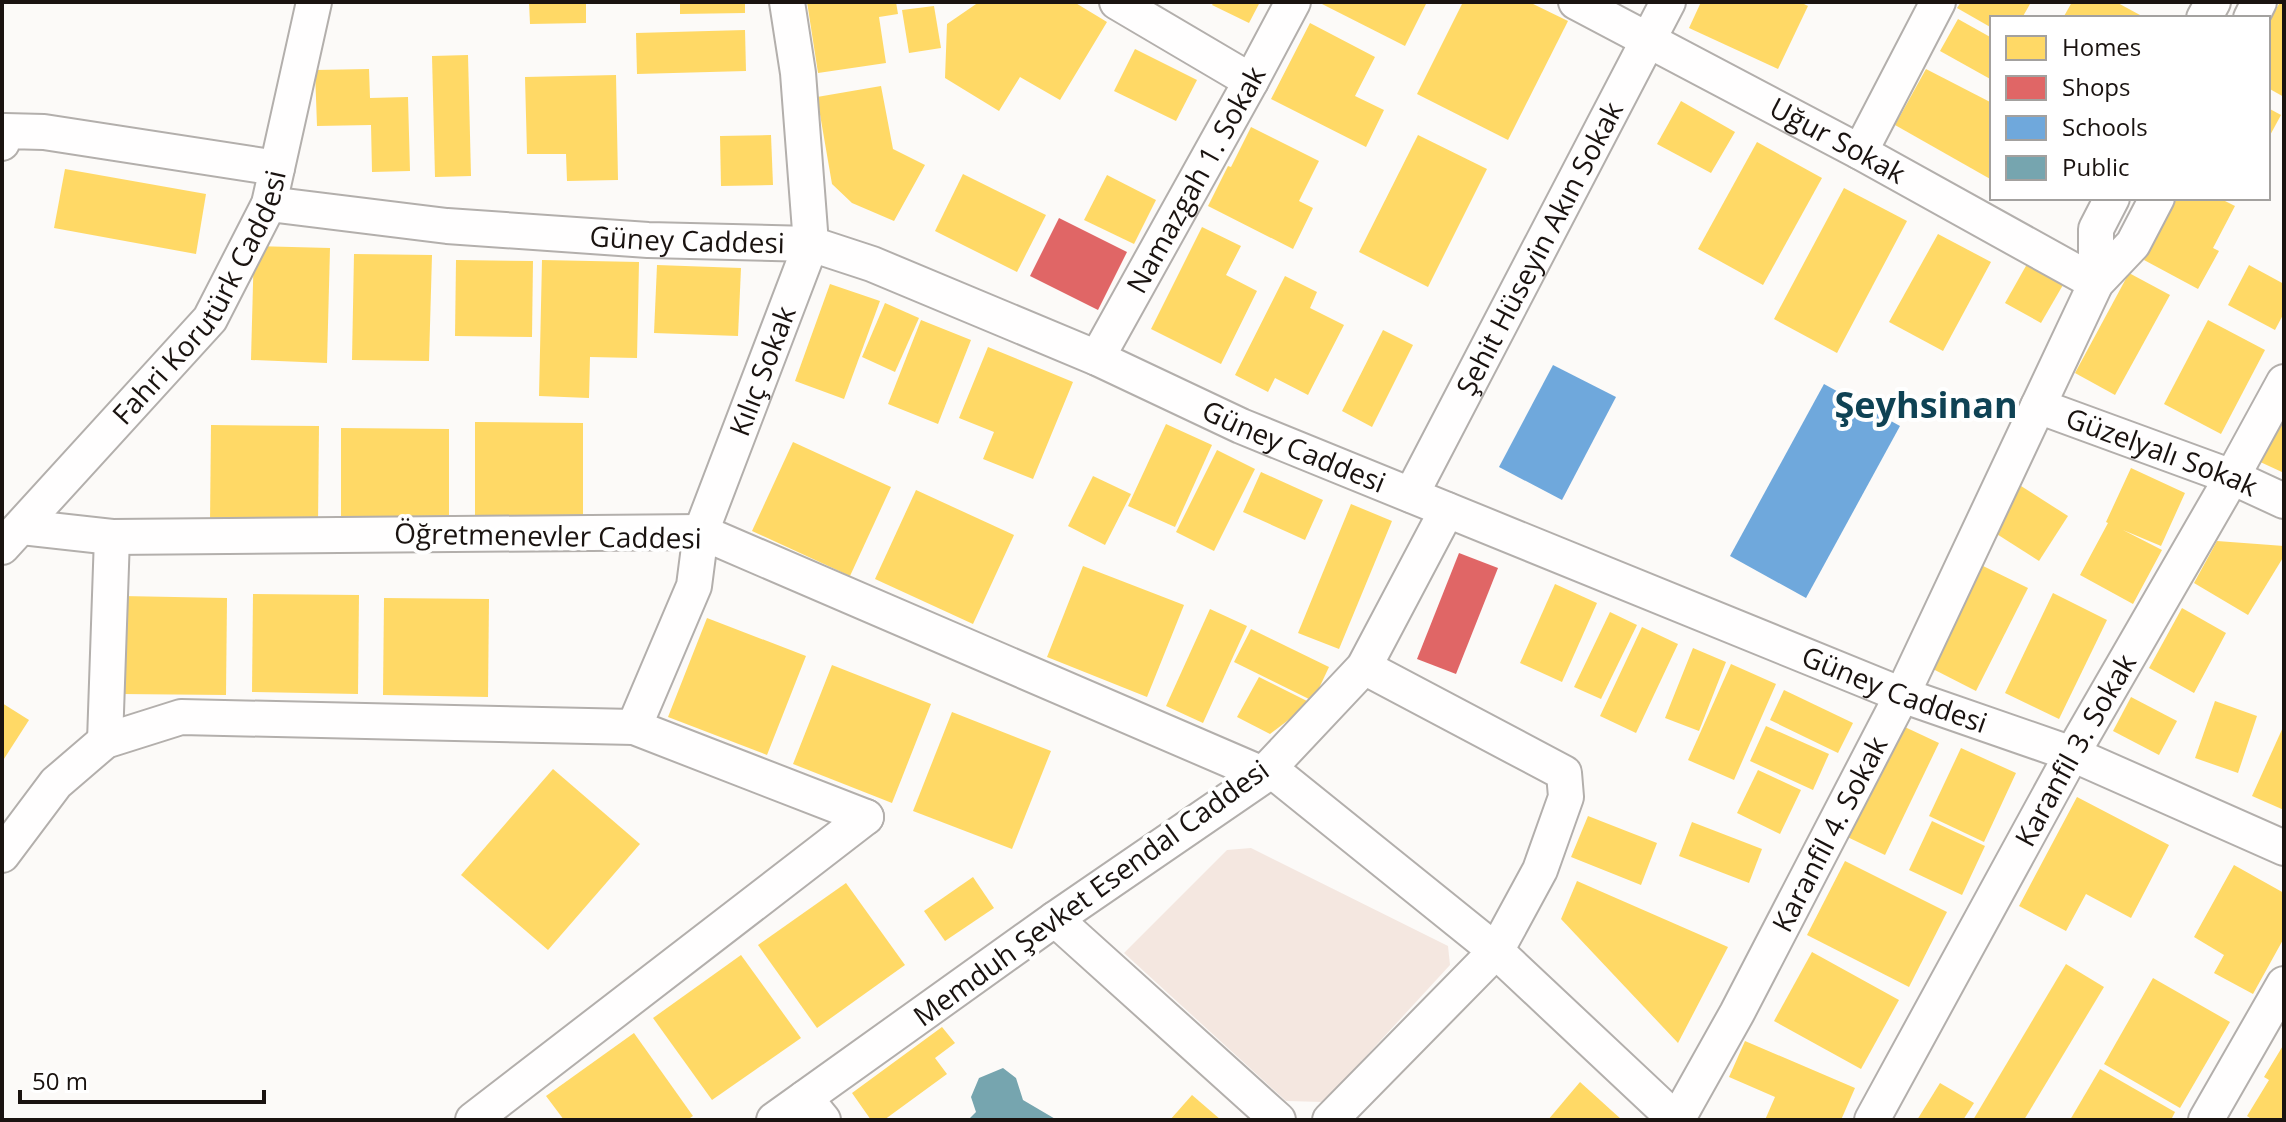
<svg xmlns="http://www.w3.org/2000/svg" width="2286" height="1122" viewBox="0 0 2286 1122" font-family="'Open Sans',sans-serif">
	<rect width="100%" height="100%" fill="#fcfaf8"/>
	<!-- green -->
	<path fill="#f4e7e0" d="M1251,848L1448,946L1450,965L1324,1102L1286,1101L1124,953L1227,850Z"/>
	<!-- homes -->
	<g fill="#ffd966">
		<path d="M529,2H586V23L530,24Z"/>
		<path d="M680,2H745V13L680,14Z"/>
		<path d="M807,2H896L898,14L879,17L886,63L818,73Z"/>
		<path d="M979,2H1074L1107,22L1060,100L1020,77L999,111L945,78L947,24Z"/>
		<path d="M1214,2H1260L1249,23L1212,5Z"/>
		<path d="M1318,2H1427L1405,46Z"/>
		<path d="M1463,2H1529L1568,21L1508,140L1417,94Z"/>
		<path d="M1701,2H1800L1808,6L1778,69L1689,28Z"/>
		<path d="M1961,2H2026L2030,4L2022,18H1992V28L1957,8Z"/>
		<path d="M2072,2H2116L2140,15L2138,18H2063Z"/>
		<path d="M2280,2H2284V97L2268,88V24Z"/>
		<path d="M934,6L941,48L909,53L902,10Z"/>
		<path d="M1958,19L1992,38V80L1940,51Z"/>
		<path d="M1310,23L1375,57L1355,96L1384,110L1366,147L1271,99Z"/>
		<path d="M745,30L746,71L637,74L636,33Z"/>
		<path d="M1135,49L1197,80L1176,121L1114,91Z"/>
		<path d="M468,55L471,176L435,177L432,56Z"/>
		<path d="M369,69L370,98L408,97L410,171L372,172L371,125L317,126L315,70Z"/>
		<path d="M1926,69L1992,103V180L1895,125Z"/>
		<path d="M616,75L618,180L567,181L566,154H527L525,77Z"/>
		<path d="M881,86L893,149L925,165L894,221L852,203L832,184L817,97Z"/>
		<path d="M1681,101L1735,132L1711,173L1657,144Z"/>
		<path d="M2268,108L2281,115L2268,139Z"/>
		<path d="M1251,127L1319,161L1299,201L1313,208L1293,249L1208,206L1228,166L1231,167Z"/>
		<path d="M771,135L773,185L721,186L720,136Z"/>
		<path d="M1418,135L1487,169L1428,287L1359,252Z"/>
		<path d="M1757,142L1822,178L1763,285L1698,249Z"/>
		<path d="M65,169L206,194L196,254L54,228Z"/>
		<path d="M963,174L1046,215L1017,272L935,231Z"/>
		<path d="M1107,175L1156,200L1134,244L1084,220Z"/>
		<path d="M1844,188L1907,221L1837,353L1774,319Z"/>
		<path d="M2177,198H2219L2235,206L2213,248L2219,251L2198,289L2144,260Z"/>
		<path d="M1202,227L1241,246L1226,275L1257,291L1221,364L1151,329Z"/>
		<path d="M1938,234L1991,262L1943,351L1889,322Z"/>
		<path d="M254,246L330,248L327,363L251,360Z"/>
		<path d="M354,254L432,255L429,361L352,360Z"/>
		<path d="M2031,257L2067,278L2041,323L2005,303Z"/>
		<path d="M456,260L533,261L532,337L455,336Z"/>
		<path d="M542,260L639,262L637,358L590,357L589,398L539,396Z"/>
		<path d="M657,265L741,268L738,336L654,333Z"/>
		<path d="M2249,265L2284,284V313L2275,330L2228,305Z"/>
		<path d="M2129,273L2170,295L2115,395L2075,373Z"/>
		<path d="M1285,276L1317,292L1310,308L1344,325L1308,395L1275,378L1268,392L1235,375Z"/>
		<path d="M830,284L880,301L844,399L795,381Z"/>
		<path d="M885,303L919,318L895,372L862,357Z"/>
		<path d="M921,320L971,340L938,424L888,404Z"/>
		<path d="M2208,320L2265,350L2221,434L2164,404Z"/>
		<path d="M1383,330L1413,345L1372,427L1342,411Z"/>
		<path d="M988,347L1073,382L1033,479L983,459L994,432L959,418Z"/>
		<path d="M2284,415V473L2256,460Z"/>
		<path d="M475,422L583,423V522L475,521Z"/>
		<path d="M1166,424L1212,445L1175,527L1128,506Z"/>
		<path d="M211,425L319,426L318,524L210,523Z"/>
		<path d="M341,428L449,429V527L341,526Z"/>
		<path d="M793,442L891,487L850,576L752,531Z"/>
		<path d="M1217,450L1255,469L1214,551L1176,532Z"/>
		<path d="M2131,468L2185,493L2161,546L2123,530L2162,550L2133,604L2080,575L2108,523L2106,522Z"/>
		<path d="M1261,472L1323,500L1305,540L1243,512Z"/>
		<path d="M1093,476L1131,494L1105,545L1068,526Z"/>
		<path d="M2021,486L2068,516L2039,561L1992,531Z"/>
		<path d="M916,490L1014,535L973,624L875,579Z"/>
		<path d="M1351,504L1392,521L1339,649L1298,633Z"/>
		<path d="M2217,541L2284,546V556L2248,615L2194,583Z"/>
		<path d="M1979,564L2028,588L1976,691L1927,666Z"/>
		<path d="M1083,566L1184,605L1147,697L1047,657Z"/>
		<path d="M1555,584L1597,603L1562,682L1520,663Z"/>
		<path d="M2053,593L2107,620L2059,719L2005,693Z"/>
		<path d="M253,594L359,595L358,694L252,692Z"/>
		<path d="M122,596L227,598L226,695L121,694Z"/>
		<path d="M384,598L489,599L488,697L383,695Z"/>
		<path d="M2182,608L2226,633L2194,693L2149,668Z"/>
		<path d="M1210,609L1247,626L1203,723L1166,706Z"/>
		<path d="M1610,612L1637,625L1601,699L1574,687Z"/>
		<path d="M707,618L806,656L767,755L668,717Z"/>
		<path d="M1642,627L1678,644L1636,733L1600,716Z"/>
		<path d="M1251,629L1329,667L1313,701L1234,662Z"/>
		<path d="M1693,648L1726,662L1699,731L1665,718Z"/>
		<path d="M1731,664L1776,684L1734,780L1688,760Z"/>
		<path d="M832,665L931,704L892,803L793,764Z"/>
		<path d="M1259,677L1311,703L1270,734L1237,717Z"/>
		<path d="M1784,690L1853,723L1838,753L1770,720Z"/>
		<path d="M2131,697L2177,721L2159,755L2113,731Z"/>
		<path d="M2215,701L2257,716L2238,773L2195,758Z"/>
		<path d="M2,703L29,720L2,762Z"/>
		<path d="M952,712L1051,751L1012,849L913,811Z"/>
		<path d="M1892,721L1939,743L1885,855L1839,833Z"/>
		<path d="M2284,725V810L2252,796Z"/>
		<path d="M1766,726L1829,754L1813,790L1750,761Z"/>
		<path d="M1961,748L2016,773L1984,842L1929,816Z"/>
		<path d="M553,769L640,844L548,950L461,875Z"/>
		<path d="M1758,770L1801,790L1780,834L1737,813Z"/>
		<path d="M2077,797L2169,845L2131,918L2086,894L2066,931L2019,906Z"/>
		<path d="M1588,816L1657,843L1641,885L1571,857Z"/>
		<path d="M1932,821L1985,846L1962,895L1909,870Z"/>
		<path d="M1692,822L1762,849L1749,883L1679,856Z"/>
		<path d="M1845,861L1947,912L1909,987L1807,935Z"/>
		<path d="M2234,865L2284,893V938L2253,994L2214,973L2224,955L2194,937Z"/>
		<path d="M973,877L994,908L945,941L924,911Z"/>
		<path d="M1577,881L1728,947L1678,1043L1561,919Z"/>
		<path d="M846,883L905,965L817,1028L758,945Z"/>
		<path d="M1812,952L1899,1000L1861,1069L1774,1021Z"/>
		<path d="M741,955L801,1038L712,1100L653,1018Z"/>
		<path d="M2066,964L2104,987L2024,1120H1973Z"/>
		<path d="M2153,978L2230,1022L2180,1108L2104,1064Z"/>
		<path d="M942,1027L955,1043L935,1058L947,1074L884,1120H871L852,1093Z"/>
		<path d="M634,1033L693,1116L687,1120H564L546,1096Z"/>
		<path d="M1745,1041L1855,1088L1841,1120H1765L1775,1097L1729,1077Z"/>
		<path d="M2284,1044V1120H2253L2247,1116L2269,1080L2264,1077Z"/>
		<path d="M2100,1069L2175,1112L2171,1120H2070Z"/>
		<path d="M1580,1082L1622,1120H1548Z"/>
		<path d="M1940,1083L1974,1103L1963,1120H1917Z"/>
		<path d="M1192,1095L1221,1120H1170Z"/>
	</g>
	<!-- shops -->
	<g fill="#e06666">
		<path d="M1059,218L1127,252L1098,310L1030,276Z"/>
		<path d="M1459,553L1498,568L1456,674L1417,659Z"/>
	</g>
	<!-- schools -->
	<g fill="#6fa8dc">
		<path d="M1553,365L1616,397L1562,500L1499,467Z"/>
		<path d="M1824,384L1900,426L1806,598L1730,556Z"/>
	</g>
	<!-- public -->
	<path fill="#76a5af" d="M1003,1068L1016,1078L1023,1100L1057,1120H968L976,1112L971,1097L979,1078Z"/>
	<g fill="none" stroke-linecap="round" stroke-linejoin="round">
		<defs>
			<g id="minor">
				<path d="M1117,2L1251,81"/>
				<path id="s1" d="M1576,2L1860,152L2096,283"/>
				<path d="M2204,18L2213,2"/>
				<path d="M2251,18L2259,2"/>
				<path d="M2,143L5,131L44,132L277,168"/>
				<path d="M1860,152L1938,2"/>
				<path id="s2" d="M269,204L447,226L648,240L811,244L872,264L1097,358L1241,426L1902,695L2072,754L2284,848"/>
				<path d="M2096,283V229L2112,198"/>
				<path id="s3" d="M1097,358L1251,81L1293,2"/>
				<path id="s4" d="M2038,406L2232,477L2284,501"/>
				<path id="s5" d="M1411,495L1668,2"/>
				<path d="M22,527L112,537L701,532L1265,775"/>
				<path id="s6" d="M2,547L210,319L269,204L314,2"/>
				<path id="s7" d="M634,727L694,586L701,532L811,244L798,73L787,2"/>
				<path d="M105,741L112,537"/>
				<path d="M1269,768L1496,951L1676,1120"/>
				<path d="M2,855L56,783L105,741L181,717L634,727L866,817"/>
				<path d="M1055,919L1278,1120"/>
				<path d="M805,1098L823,1120"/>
				<path d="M473,1120L866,817"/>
				<path d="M774,1120L1055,919L1265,775L1269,768L1364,667L1447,510"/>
				<path d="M1330,1120L1496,951L1540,870L1566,797L1564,773L1364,667"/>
				<path id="s8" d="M1677,1120L1737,1013L1902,695L2096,283L2133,244L2157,198"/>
				<path id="s9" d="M1872,1120L2072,754L2232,477L2284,382"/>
				<path d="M2206,1120L2284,984"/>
			</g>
		</defs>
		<!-- minor casing -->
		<use href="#minor" stroke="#b3afac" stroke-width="38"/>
		<!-- minor -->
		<use href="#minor" stroke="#fffefe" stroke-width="34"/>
	</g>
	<g text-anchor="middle" stroke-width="8" stroke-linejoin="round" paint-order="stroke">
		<!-- street labels -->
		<g font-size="28" fill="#1a1310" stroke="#fff">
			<text dy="10" stroke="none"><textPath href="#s1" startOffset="296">Uğur Sokak</textPath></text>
			<text dy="10" stroke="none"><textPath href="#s3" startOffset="204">Namazgah 1. Sokak</textPath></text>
			<text dy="10" stroke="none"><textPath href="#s2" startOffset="420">Güney Caddesi</textPath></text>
			<text dy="10" stroke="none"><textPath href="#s5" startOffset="278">Şehit Hüseyin Akın Sokak</textPath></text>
			<text dy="10" stroke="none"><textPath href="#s6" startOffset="322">Fahri Korutürk Caddesi</textPath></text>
			<text dy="10" stroke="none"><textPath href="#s7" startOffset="380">Kılıç Sokak</textPath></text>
			<text dy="10" stroke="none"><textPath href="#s2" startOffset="1068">Güney Caddesi</textPath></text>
			<text dy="10" stroke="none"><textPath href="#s4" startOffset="132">Güzelyalı Sokak</textPath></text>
			<text transform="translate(548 536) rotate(1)" y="10">Öğretmenevler Caddesi</text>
			<text dy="10" stroke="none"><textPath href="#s2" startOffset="1716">Güney Caddesi</textPath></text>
			<text dy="10" stroke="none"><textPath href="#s9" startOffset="422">Karanfil 3. Sokak</textPath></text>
			<text dy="10" stroke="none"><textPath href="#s8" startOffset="324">Karanfil 4. Sokak</textPath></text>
			<text transform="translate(1091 893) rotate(-36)" y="10">Memduh Şevket Esendal Caddesi</text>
		</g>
		<!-- district labels -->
		<g font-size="36" font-weight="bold" fill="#0f4254" stroke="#fff">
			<text x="1926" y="418">Şeyhsinan</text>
		</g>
	</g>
	<!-- border -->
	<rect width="2286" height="1122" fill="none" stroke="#1a1310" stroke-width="8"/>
	<!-- legend -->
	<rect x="1990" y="16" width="280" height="184" fill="#ffffff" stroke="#a3a19f" stroke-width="2"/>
	<rect x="2006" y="36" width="40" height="24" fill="#ffd966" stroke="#a3a19f" stroke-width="2"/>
	<text x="2062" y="56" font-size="24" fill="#1a1310">Homes</text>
	<rect x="2006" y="76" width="40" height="24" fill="#e06666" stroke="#a3a19f" stroke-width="2"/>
	<text x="2062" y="96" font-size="24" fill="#1a1310">Shops</text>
	<rect x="2006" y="116" width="40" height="24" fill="#6fa8dc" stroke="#a3a19f" stroke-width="2"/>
	<text x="2062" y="136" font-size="24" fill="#1a1310">Schools</text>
	<rect x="2006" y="156" width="40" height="24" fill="#76a5af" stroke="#a3a19f" stroke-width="2"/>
	<text x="2062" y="176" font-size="24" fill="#1a1310">Public</text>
	<!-- scale -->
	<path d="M20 1090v12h244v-12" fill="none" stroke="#1a1310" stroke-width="4"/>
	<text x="32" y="1090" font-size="24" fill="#1a1310" stroke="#ffffff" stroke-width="6" paint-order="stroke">50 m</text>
</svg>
